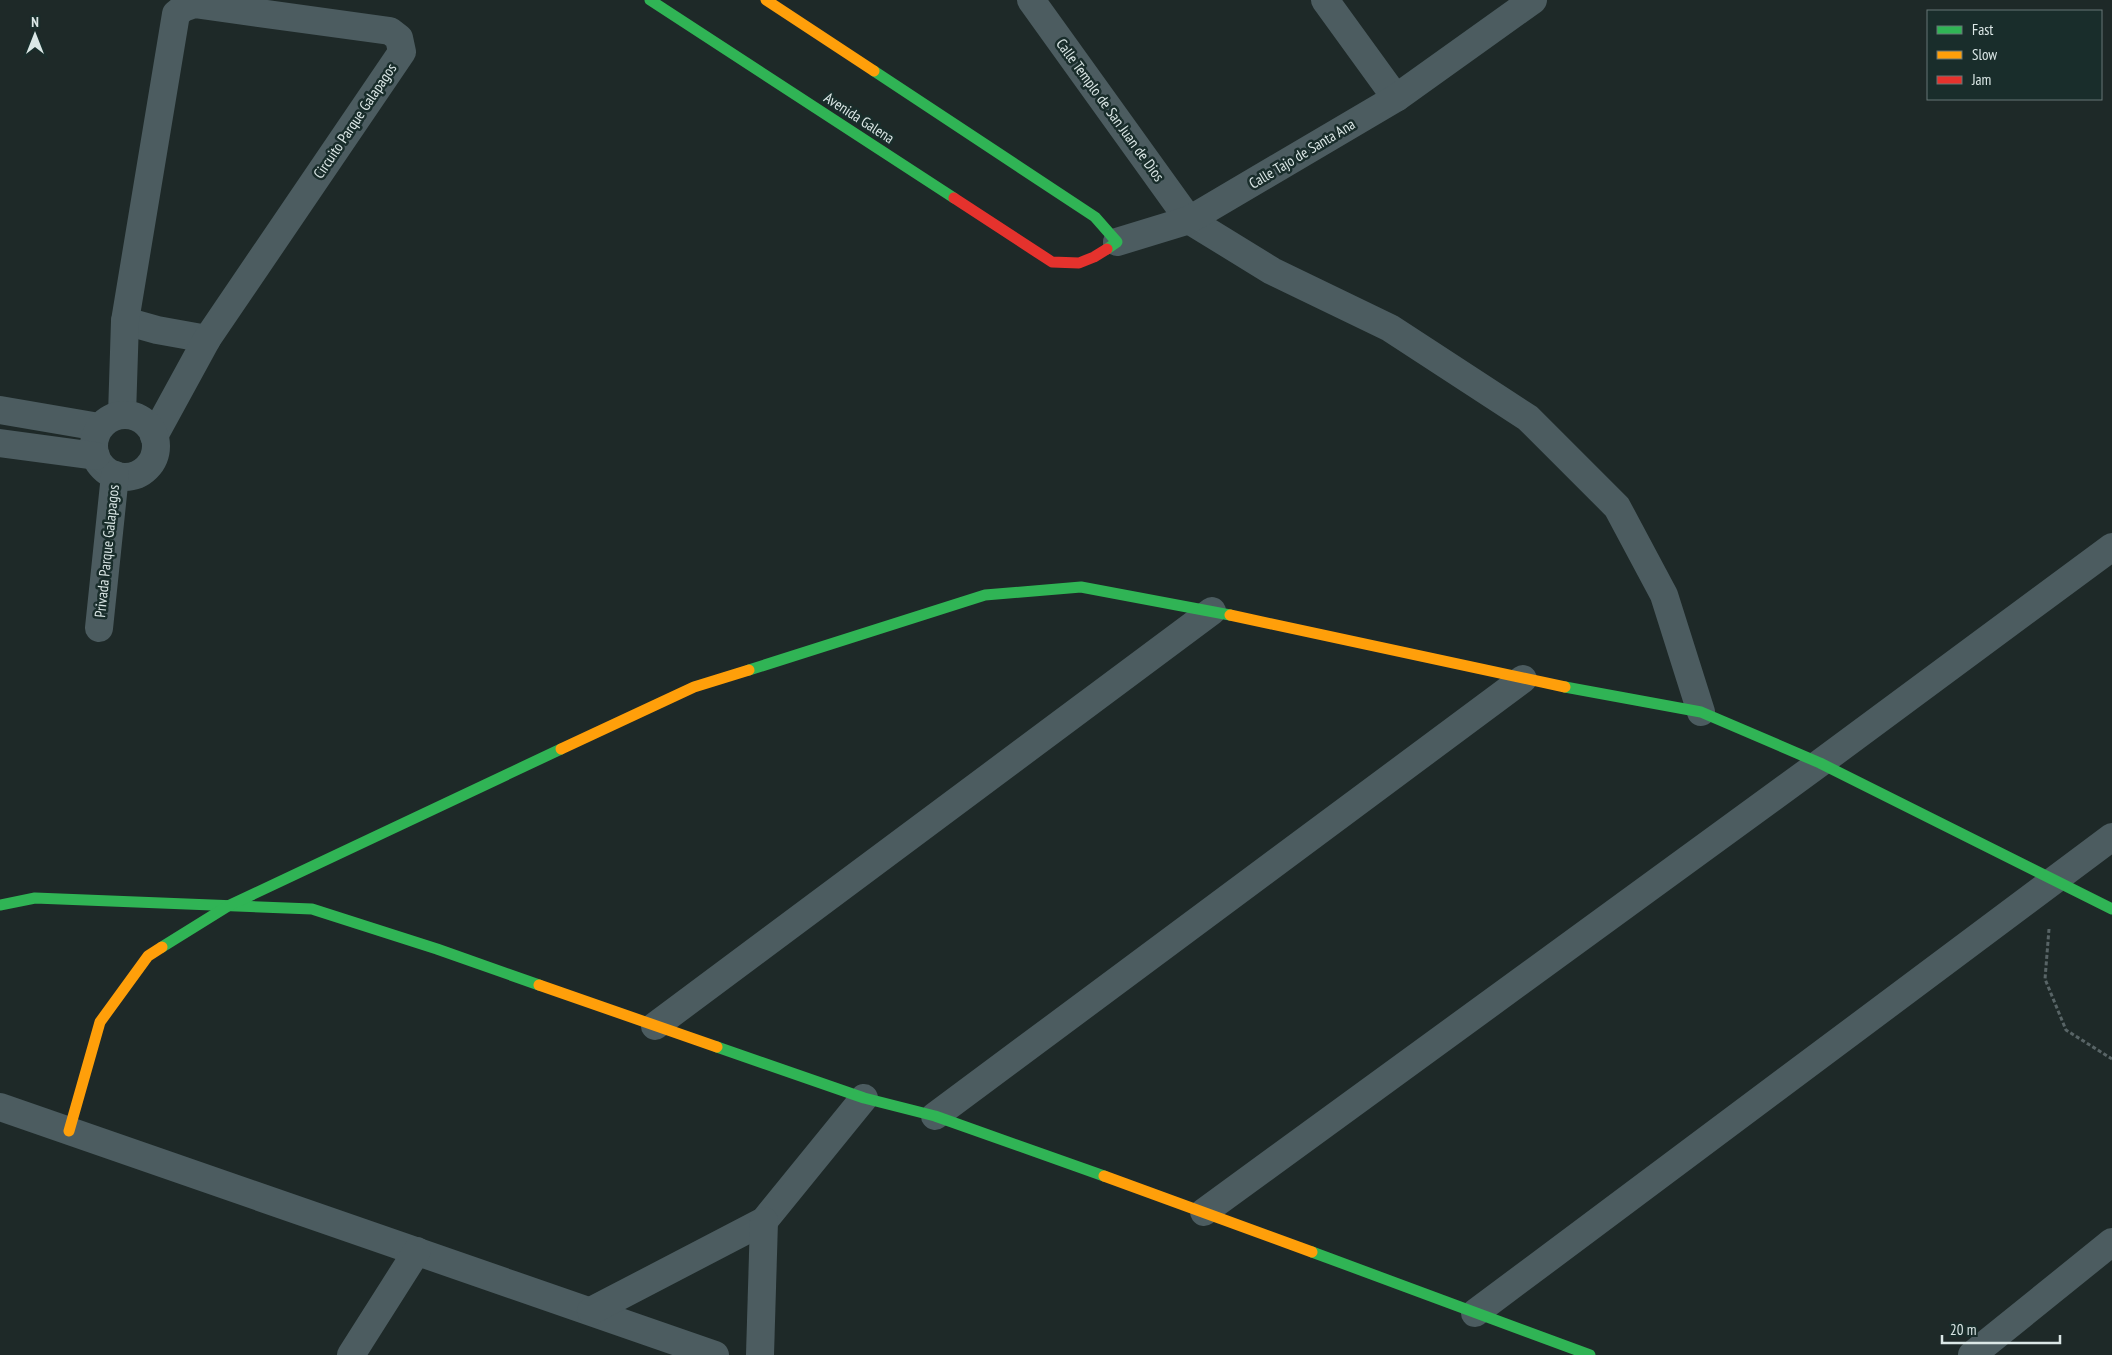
<svg xmlns="http://www.w3.org/2000/svg" width="2112" height="1355" viewBox="0 0 2112 1355" font-family="'PT Sans Narrow',sans-serif">
	<rect width="100%" height="100%" fill="#1e2928"/>
	<g fill="none" stroke-linecap="round" stroke-linejoin="round">
		<!-- path -->
		<path stroke="#586466" stroke-width="3" stroke-dasharray="4 2.5" stroke-linecap="butt" d="M2049,929L2045,979L2066,1030L2112,1059"/>
		<!-- street -->
		<g stroke="#4c5c60" stroke-width="28">
			<path d="M1031,0L1189,220L1272,271L1390,328L1528,418L1617,507L1664,595L1701,712"/>
			<path d="M1325,0L1396,98"/>
			<path d="M1117,242L1189,220L1396,98L1533,0"/>
			<path d="M125,321L157,330L207,339"/>
			<path d="M0,410L99,427"/>
			<path d="M122,415L125,321L176,14L183,8L194,4L390,31L399,38L402,52L207,339L154,436"/>
			<circle cx="125" cy="446" r="31"/>
			<path d="M0,443L96,456"/>
			<path d="M99,628L115,475"/>
			<path d="M655,1026L1212,611"/>
			<path d="M0,1107L715,1355"/>
			<path d="M935,1116L1523,679"/>
			<path d="M1204,1212L1820,763L2112,547"/>
			<path d="M591,1311L764,1221L864,1098"/>
			<path d="M1475,1313L2112,837"/>
			<path d="M351,1355L417,1251"/>
			<path d="M760,1355L764,1221"/>
			<path d="M1972,1355L2112,1242"/>
		</g>
		<!-- fast -->
		<g stroke="#30b455" stroke-width="11">
			<path d="M650,0L954,198"/>
			<path d="M874,71L1095,217L1117,242L1107,249"/>
			<path d="M749,670L985,595L1081,587L1230,615"/>
			<path d="M1565,687L1701,712L1820,763L2112,909"/>
			<path d="M0,905L35,898L312,909L437,949L539,985"/>
			<path d="M162,947L228,906L561,749"/>
			<path d="M717,1047L864,1098L935,1116L1104,1176"/>
			<path d="M1312,1252L1590,1355"/>
		</g>
		<!-- slow -->
		<g stroke="#ff9f0a" stroke-width="11">
			<path d="M766,0L874,71"/>
			<path d="M1230,615L1565,687"/>
			<path d="M561,749L694,687L749,670"/>
			<path d="M539,985L717,1047"/>
			<path d="M69,1131L100,1022L148,956L162,947"/>
			<path d="M1104,1176L1312,1252"/>
		</g>
		<!-- jam -->
		<path stroke="#e5322d" stroke-width="11" d="M954,198L1052,262L1079,263L1094,257L1107,249"/>
	</g>
	<g text-anchor="middle" stroke-width="5" stroke-linejoin="round" paint-order="stroke">
		<!-- street labels -->
		<g font-size="15" fill="#dbe7e6" stroke="#192d2b">
			<text transform="translate(1110 110) rotate(54)" y="5">Calle Templo de San Juan de Dios</text>
			<text transform="translate(859 118) rotate(33)" y="5">Avenida Galena</text>
			<text transform="translate(355 121) rotate(-56)" y="5">Circuito Parque Galapagos</text>
			<text transform="translate(1302 154) rotate(-31)" y="5">Calle Tajo de Santa Ana</text>
			<text transform="translate(107 551) rotate(-84)" y="5">Privada Parque Galapagos</text>
		</g>
	</g>
	<!-- legend -->
	<rect x="1927" y="10" width="175" height="90" fill="#192d2b" stroke="#677776"/>
	<rect x="1937" y="26" width="25" height="8" fill="#30b455" stroke="#677776"/>
	<text x="1972" y="35" font-size="15" fill="#dbe7e6">Fast</text>
	<rect x="1937" y="51" width="25" height="8" fill="#ff9f0a" stroke="#677776"/>
	<text x="1972" y="60" font-size="15" fill="#dbe7e6">Slow</text>
	<rect x="1937" y="76" width="25" height="8" fill="#e5322d" stroke="#677776"/>
	<text x="1972" y="85" font-size="15" fill="#dbe7e6">Jam</text>
	<!-- north arrow -->
	<g transform="translate(35 35)" stroke="#192d2b" stroke-width="4" paint-order="stroke">
	<path d="M0-4L9 19L0 12L-9 19Z" fill="#dbe7e6"/>
	<text y="-8" font-size="14" font-weight="bold" text-anchor="middle" fill="#dbe7e6">N</text>
	</g>
	<!-- scale -->
	<path d="M1942 1335v8h118v-8" fill="none" stroke="#dbe7e6" stroke-width="2.5"/>
	<text x="1950" y="1335" font-size="15" fill="#dbe7e6" stroke="#192d2b" stroke-width="4" paint-order="stroke">20 m</text>
</svg>
